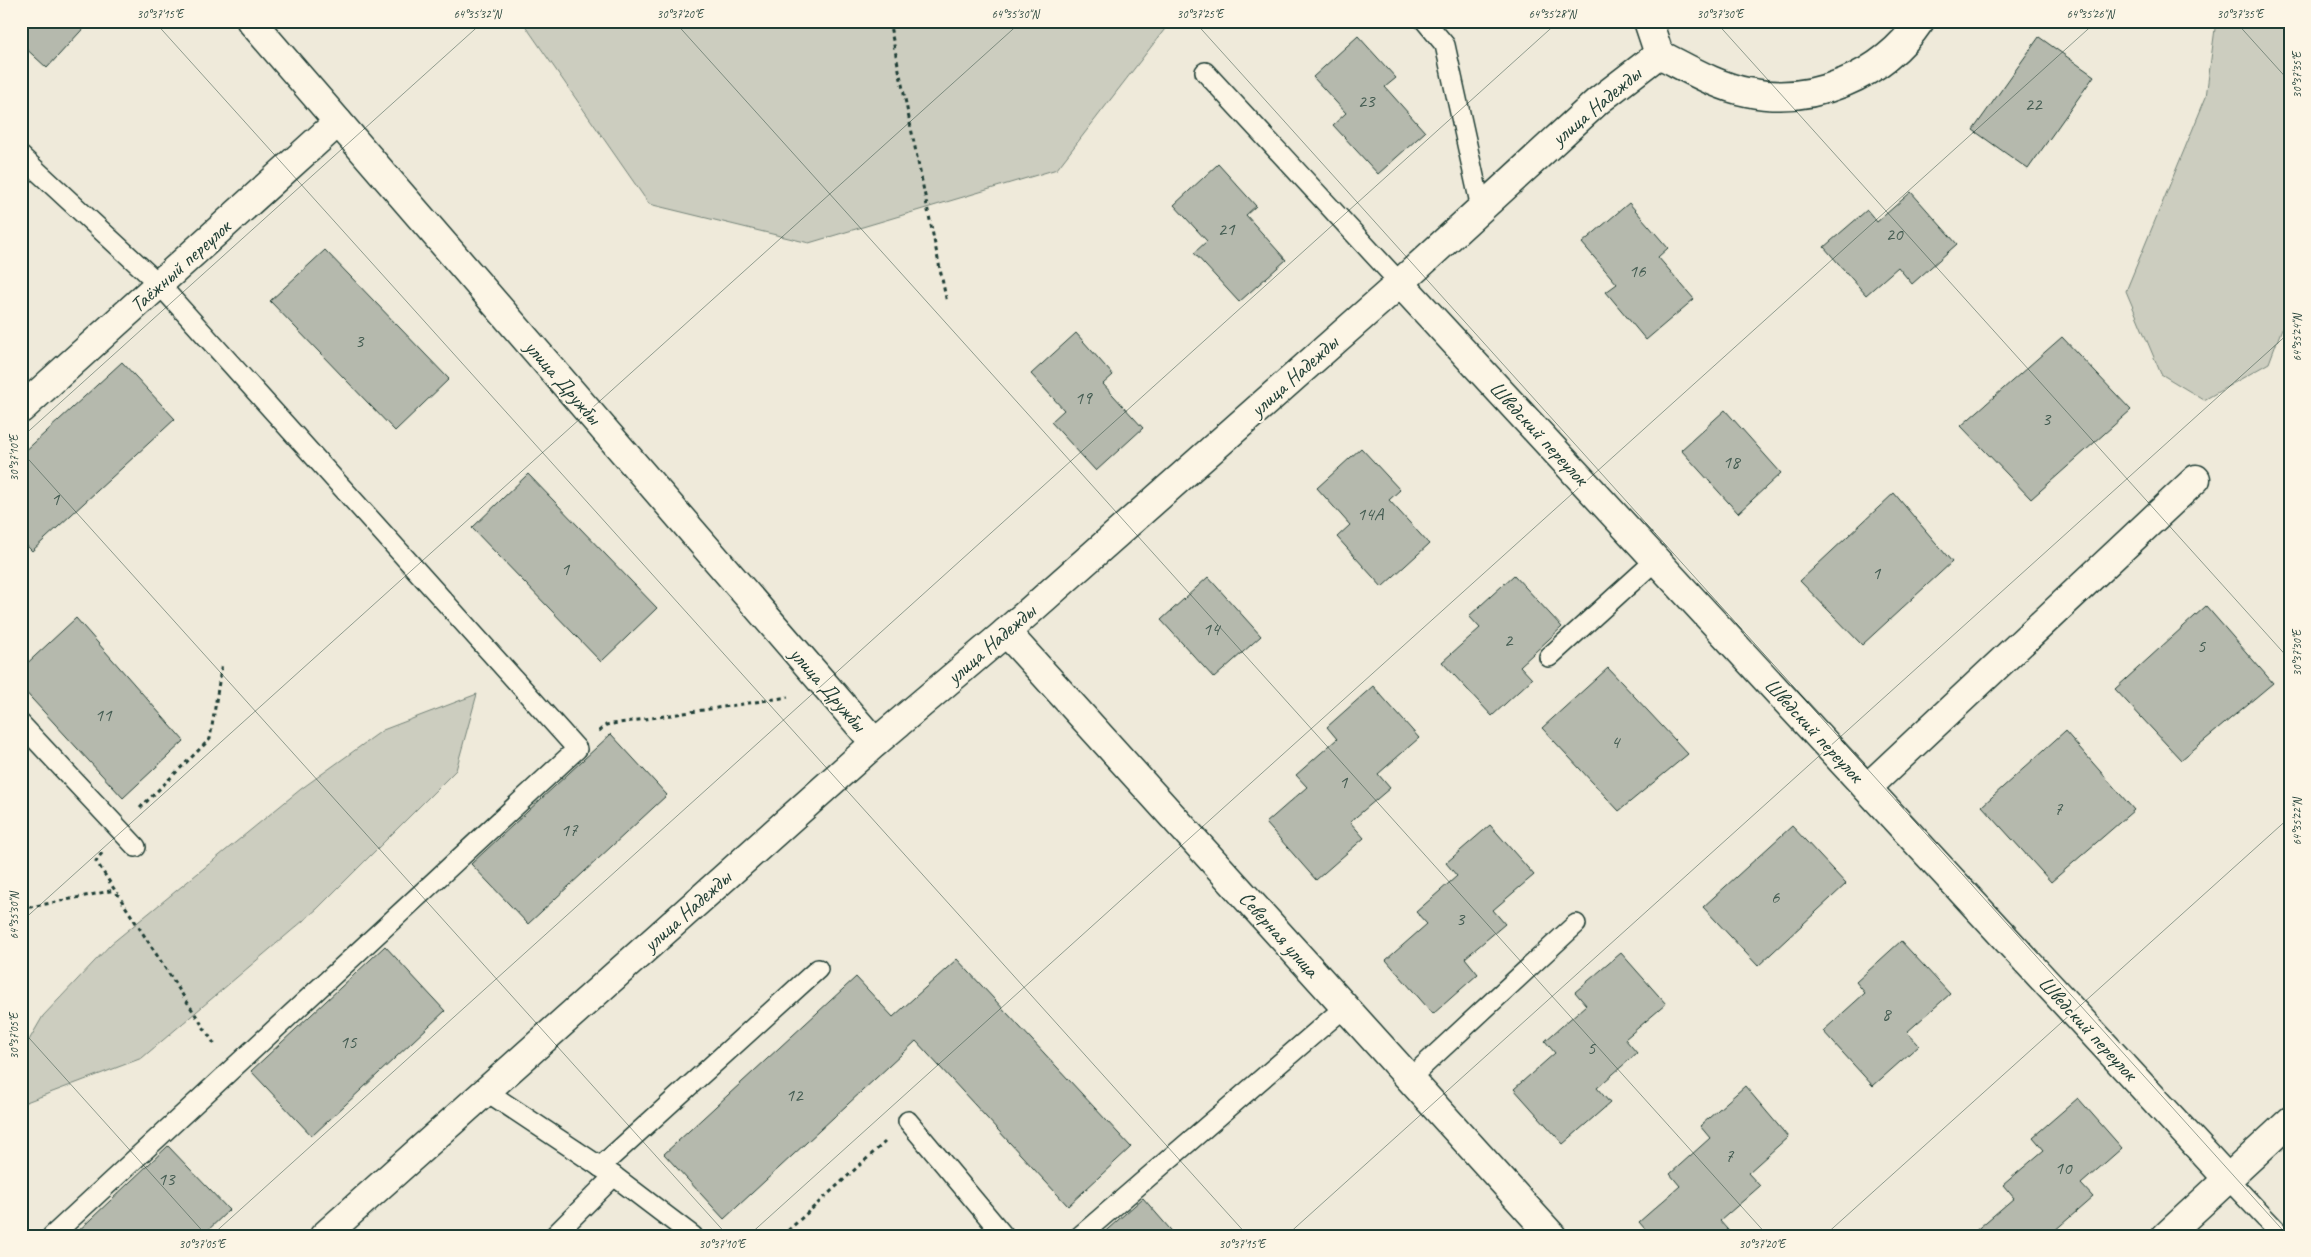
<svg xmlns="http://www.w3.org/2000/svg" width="2311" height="1257" viewBox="0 0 2311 1257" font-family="Caveat,sans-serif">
	<rect width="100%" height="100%" fill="#efeada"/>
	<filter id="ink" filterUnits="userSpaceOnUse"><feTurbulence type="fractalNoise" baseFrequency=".02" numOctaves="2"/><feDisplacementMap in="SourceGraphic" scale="10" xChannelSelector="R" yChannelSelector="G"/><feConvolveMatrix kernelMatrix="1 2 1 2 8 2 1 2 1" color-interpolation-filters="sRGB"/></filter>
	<g filter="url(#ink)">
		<!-- green -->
		<g fill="#cccdbf" stroke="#76857a">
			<path d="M522,21H1171L1057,169L809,243L649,204Z"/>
			<path d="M2216,21H2290V307L2269,363L2204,400L2161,374L2126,291L2206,97Z"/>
			<path d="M477,694L456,770L317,909L142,1058L21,1104V1054L43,1016L111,944L301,789L383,730Z"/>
		</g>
		<!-- building -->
		<g fill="#b5b9ad" stroke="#1f3d34">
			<path d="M21,21H90L47,68L21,44Z"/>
			<path d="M1358,36L1396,78L1385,87L1425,132L1378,174L1333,125L1346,113L1313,77Z"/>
			<path d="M2039,37L2094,76L2028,169L1973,130Z"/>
			<path d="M1218,164L1256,206L1246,215L1286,260L1239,302L1194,253L1207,241L1174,205Z"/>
			<path d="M1911,192L1957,244L1912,284L1898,267L1866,295L1824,247L1867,210L1877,222Z"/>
			<path d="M1629,203L1668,248L1658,257L1694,299L1646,340L1606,292L1617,284L1582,243Z"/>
			<path d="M325,250L449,379L395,431L270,301Z"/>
			<path d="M1076,333L1113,375L1103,384L1143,428L1096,471L1051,422L1064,410L1031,374Z"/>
			<path d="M2062,337L2131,410L2031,499L1961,426Z"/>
			<path d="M122,362L175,419L32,551L21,540V455Z"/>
			<path d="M1725,410L1781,473L1738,513L1681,450Z"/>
			<path d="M1361,448L1400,490L1389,500L1429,544L1382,587L1337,537L1350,525L1317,488Z"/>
			<path d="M528,474L657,608L601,662L472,528Z"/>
			<path d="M1894,493L1952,562L1862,645L1800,581Z"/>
			<path d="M1514,575L1562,627L1520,666L1532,679L1492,716L1442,662L1480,628L1469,616Z"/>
			<path d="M1208,577L1261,636L1214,678L1161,620Z"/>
			<path d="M2206,606L2273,683L2181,760L2115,689Z"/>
			<path d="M76,618L184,741L123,798L21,687V669Z"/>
			<path d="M1608,668L1688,754L1619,811L1542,728Z"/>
			<path d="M1373,686L1419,738L1378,774L1390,788L1350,822L1364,838L1316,880L1266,823L1307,787L1296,775L1337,739L1327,727Z"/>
			<path d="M2065,731L2134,810L2051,882L1982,806Z"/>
			<path d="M611,734L667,795L528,924L471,864Z"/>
			<path d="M1490,825L1534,875L1493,910L1505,924L1465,958L1478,974L1433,1014L1386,960L1427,924L1416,912L1457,876L1446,863Z"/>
			<path d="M1792,826L1846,884L1758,966L1703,907Z"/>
			<path d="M1901,941L1950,994L1907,1032L1919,1045L1873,1086L1823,1031L1865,993L1856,982Z"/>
			<path d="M385,946L445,1011L312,1136L251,1071Z"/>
			<path d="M1621,953L1666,1004L1625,1039L1637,1053L1597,1088L1610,1103L1563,1144L1514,1089L1555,1053L1545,1041L1586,1005L1575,992Z"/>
			<path d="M957,959L1131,1147L1068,1206L916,1041L724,1219L664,1154L856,977L893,1017Z"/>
			<path d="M1745,1086L1788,1137L1748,1173L1760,1186L1720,1221L1733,1236H1651L1639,1222L1680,1186L1670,1174L1710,1138L1700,1126Z"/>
			<path d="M2078,1098L2122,1148L2081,1184L2093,1197L2053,1232L2056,1236H1975L1973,1233L2014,1198L2003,1185L2044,1150L2033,1137Z"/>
			<path d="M168,1146L229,1210L202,1236H73Z"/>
			<path d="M1143,1198L1176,1236H1100Z"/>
		</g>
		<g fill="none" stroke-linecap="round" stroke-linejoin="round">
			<defs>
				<g id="lane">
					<path d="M1425,21L1445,45L1481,208"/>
					<path d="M1205,72L1400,283"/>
					<path d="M21,156L159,284L577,749L52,1236"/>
					<path d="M1549,657L1656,560"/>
					<path d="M21,724L136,847"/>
					<path d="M1409,1079L1576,924"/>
					<path d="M486,1091L614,1176L693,1236"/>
					<path d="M908,1121L1004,1236"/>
					<path d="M600,1167L818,969"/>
					<path d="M2227,1178L2282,1236"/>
					<path d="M554,1236L614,1176"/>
					<path d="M1080,1236L1345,1007"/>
				</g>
				<g id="street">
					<path d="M251,21L875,743"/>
					<path d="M1648,21L1659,54C1687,68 1716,86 1747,92C1812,106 1883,76 1920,21"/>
					<path d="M1400,283L2227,1178"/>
					<path d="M21,409L338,122"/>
					<path d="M1006,632L1552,1236"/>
					<path d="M1867,788L2196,479"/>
					<path d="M324,1236L875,743L1006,632L1400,283L1598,101L1659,54"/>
					<path d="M2166,1236L2290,1121"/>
				</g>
			</defs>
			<!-- lane casing -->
			<use href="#lane" stroke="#1f3d34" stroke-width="22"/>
			<!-- street casing -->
			<use href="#street" stroke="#1f3d34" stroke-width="31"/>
			<!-- path -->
			<g stroke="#1f3d34" stroke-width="3" stroke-dasharray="4 4" stroke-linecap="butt">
				<path d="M889,21L947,303"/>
				<path d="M599,731L606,725L788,697"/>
				<path d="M140,808L210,739L222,663"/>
				<path d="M102,853L96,861L215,1045"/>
				<path d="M21,909L115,890"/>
				<path d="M782,1236L885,1142"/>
			</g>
			<!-- lane -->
			<use href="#lane" stroke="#fcf5e5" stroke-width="19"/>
			<!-- street -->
			<use href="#street" stroke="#fcf5e5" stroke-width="28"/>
		</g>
	</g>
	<!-- ticks -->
	<path fill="none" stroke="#1f3d34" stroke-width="1" stroke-opacity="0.45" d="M154,21L1248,1236M674,21L1768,1236M1194,21L2288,1236M1715,21L2290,660M2235,21L2290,82M21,438L484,21M21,451L728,1236M21,922L1022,21M21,1029L207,1236M211,1236L1559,21M748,1236L2097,21M1286,1236L2290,332M1824,1236L2290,817"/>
	<g text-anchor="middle" stroke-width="4" stroke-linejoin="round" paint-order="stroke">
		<!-- number labels -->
		<g font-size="19" fill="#445c52">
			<text x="1366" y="107">23</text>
			<text x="2033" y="110">22</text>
			<text x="1226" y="235">21</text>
			<text x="1894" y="240">20</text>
			<text x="1637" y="277">16</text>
			<text x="359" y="347">3</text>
			<text x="1083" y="404">19</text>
			<text x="2046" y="425">3</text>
			<text x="1731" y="468">18</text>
			<text x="55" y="505">1</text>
			<text x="1370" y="520">14А</text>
			<text x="565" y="575">1</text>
			<text x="1876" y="579">1</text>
			<text x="1211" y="635">14</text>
			<text x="1508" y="646">2</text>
			<text x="2201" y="652">5</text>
			<text x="103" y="721">11</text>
			<text x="1615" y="748">4</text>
			<text x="1343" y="788">1</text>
			<text x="2058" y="815">7</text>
			<text x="569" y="836">17</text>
			<text x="1775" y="903">6</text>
			<text x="1460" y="925">3</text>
			<text x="1886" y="1020">8</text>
			<text x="348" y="1048">15</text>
			<text x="1591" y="1054">5</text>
			<text x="794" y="1101">12</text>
			<text x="1729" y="1162">7</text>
			<text x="2063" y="1174">10</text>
			<text x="166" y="1185">13</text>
		</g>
		<!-- street labels -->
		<g font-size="21" fill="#1f3d34" stroke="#fcf5e5">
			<text transform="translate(1596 106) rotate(-40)" y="7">улица Надежды</text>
			<text transform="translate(180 266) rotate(-42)" y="7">Таёжный переулок</text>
			<text transform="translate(1294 376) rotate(-42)" y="7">улица Надежды</text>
			<text transform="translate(563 382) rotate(49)" y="7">улица Дружбы</text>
			<text transform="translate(1539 433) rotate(47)" y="7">Шведский переулок</text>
			<text transform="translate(991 644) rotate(-41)" y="7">улица Надежды</text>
			<text transform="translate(828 689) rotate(49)" y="7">улица Дружбы</text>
			<text transform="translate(1814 730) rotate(47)" y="7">Шведский переулок</text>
			<text transform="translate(687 911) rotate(-42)" y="7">улица Надежды</text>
			<text transform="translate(1279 934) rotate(48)" y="7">Северная улица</text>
			<text transform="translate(2088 1028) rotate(47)" y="7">Шведский переулок</text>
		</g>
	</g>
	<!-- margin -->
	<rect width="2311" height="1257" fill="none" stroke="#fcf5e5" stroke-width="55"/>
	<rect x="28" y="28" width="2256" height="1202" fill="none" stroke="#1f3d34" stroke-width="2"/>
	<g font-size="12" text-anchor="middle" fill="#1f3d34">
		<text x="160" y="18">30°37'15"E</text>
		<text x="477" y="18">64°35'32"N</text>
		<text x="680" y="18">30°37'20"E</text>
		<text x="1015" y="18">64°35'30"N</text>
		<text x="1200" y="18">30°37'25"E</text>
		<text x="1552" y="18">64°35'28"N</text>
		<text x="1720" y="18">30°37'30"E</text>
		<text x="2090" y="18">64°35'26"N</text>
		<text x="2240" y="18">30°37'35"E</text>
		<text transform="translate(2297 75) rotate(-90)" y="4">30°37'35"E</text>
		<text transform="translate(2297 338) rotate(-90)" y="4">64°35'24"N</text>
		<text transform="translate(14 458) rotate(-90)" y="4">30°37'10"E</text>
		<text transform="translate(2297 653) rotate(-90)" y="4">30°37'30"E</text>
		<text transform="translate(2297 822) rotate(-90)" y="4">64°35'22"N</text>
		<text transform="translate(14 916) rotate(-90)" y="4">64°35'30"N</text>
		<text transform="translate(14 1036) rotate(-90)" y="4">30°37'05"E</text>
		<text x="202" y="1248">30°37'05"E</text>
		<text x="722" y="1248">30°37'10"E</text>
		<text x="1242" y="1248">30°37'15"E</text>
		<text x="1762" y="1248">30°37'20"E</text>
	</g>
</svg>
